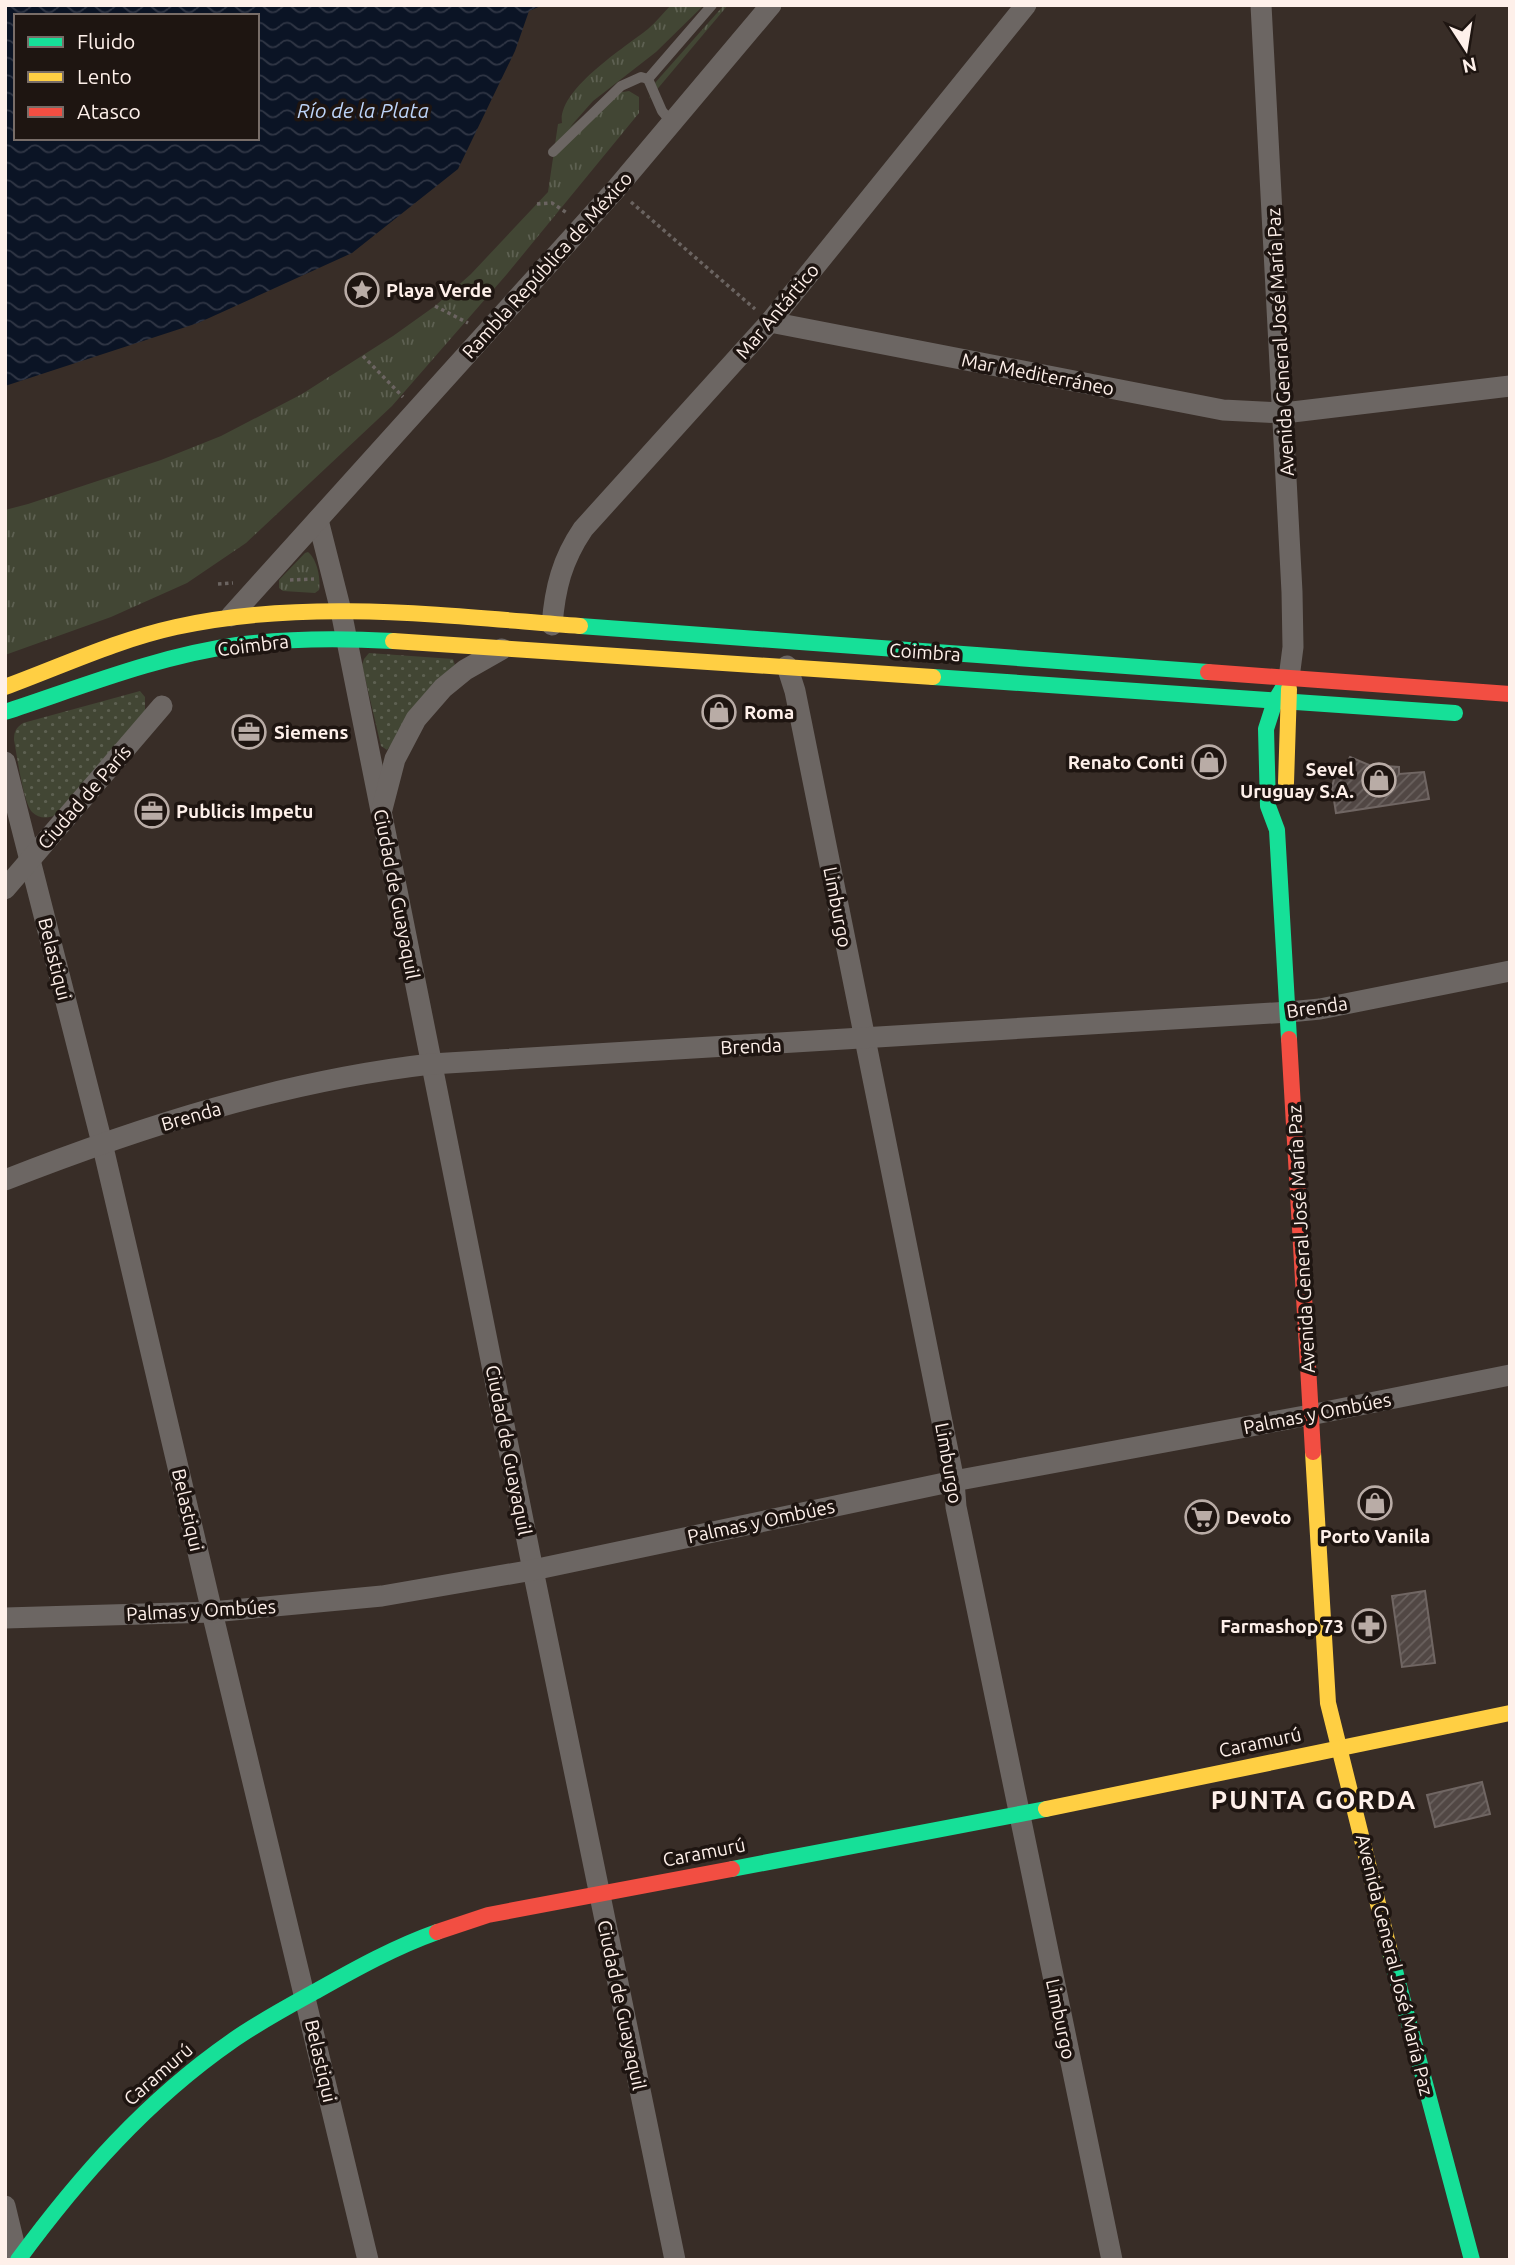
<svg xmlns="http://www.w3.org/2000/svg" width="1515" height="2265" viewBox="0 0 1515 2265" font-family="Ubuntu,sans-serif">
	<defs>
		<pattern id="grass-tufts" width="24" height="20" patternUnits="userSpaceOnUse" patternTransform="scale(1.75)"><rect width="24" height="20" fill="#424634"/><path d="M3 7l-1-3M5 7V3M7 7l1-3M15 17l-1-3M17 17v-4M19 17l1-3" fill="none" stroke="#5e6152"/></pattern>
		<pattern id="park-dots" width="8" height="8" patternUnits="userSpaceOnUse" patternTransform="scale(1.75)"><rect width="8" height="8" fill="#424634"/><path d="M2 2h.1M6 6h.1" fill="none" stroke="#5e6152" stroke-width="1.8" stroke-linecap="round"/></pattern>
		<pattern id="water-waves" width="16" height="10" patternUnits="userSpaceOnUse" patternTransform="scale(1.75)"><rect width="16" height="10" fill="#0b1425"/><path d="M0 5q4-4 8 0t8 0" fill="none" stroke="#303645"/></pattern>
		<pattern id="building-hatch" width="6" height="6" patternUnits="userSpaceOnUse" patternTransform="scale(1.75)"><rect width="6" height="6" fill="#514744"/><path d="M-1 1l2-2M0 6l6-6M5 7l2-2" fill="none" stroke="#6b625f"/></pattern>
	</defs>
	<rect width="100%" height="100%" fill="#382d27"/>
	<!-- grass -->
	<g fill="url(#grass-tufts)">
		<path d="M671,5H704L656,52L593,101L570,127L611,94L629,91L639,97V113L507,274L392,406L246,543L187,583L111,617L5,655V510L28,504L161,460L221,436L302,394L393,336L435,306L471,274L548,192L558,124L562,123C557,90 624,48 648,29C656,22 663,13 671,5Z"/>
		<path d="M724,5H728L649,99L654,84Z"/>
		<path d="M308,552C317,559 321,579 319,590L315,593L283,591L279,588V580L305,553Z"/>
	</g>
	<!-- park -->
	<g fill="url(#park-dots)">
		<path d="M369,653L453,659L455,665L387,750L381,746L362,665L364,659Z"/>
		<path d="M140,691L145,697V711L59,814C50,818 40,820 32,812C23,802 17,755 14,740C14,731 16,728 23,723Z"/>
	</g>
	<!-- water -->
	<path fill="url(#water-waves)" fill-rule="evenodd" d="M5,5H543L529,11L515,51L458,169L352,253L198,323L5,386ZM16,16H257V138H16Z"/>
	<!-- building -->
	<g fill="url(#building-hatch)" stroke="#706663" stroke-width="2">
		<path d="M1350,757L1369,765L1399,767V774L1424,772L1429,799L1336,813L1332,787L1337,768L1343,770Z"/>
		<path d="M1425,1591L1435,1663L1402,1667L1392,1596Z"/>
		<path d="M1482,1782L1490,1814L1435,1827L1427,1795Z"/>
	</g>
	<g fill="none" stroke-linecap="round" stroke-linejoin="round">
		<!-- path -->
		<g stroke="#6b6461" stroke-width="3.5" stroke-dasharray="3.5 3.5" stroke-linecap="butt">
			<path d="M631,202L755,309"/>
			<path d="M537,204L552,203L567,213"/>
			<path d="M435,306L468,323"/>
			<path d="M363,356L403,397"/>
			<path d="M290,580L314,579"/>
			<path d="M218,584L233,583"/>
		</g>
		<!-- lane -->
		<g stroke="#6c6663" stroke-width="10">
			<path d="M672,123L662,111L648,79L712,5"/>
			<path d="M553,152L621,86L641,77L648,79"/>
		</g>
		<!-- street -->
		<g stroke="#6c6663" stroke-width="21">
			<path d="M1261,5L1292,592L1293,647L1289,678"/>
			<path d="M770,322L1223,410L1284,413L1510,386"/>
			<path d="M318,520L341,611L533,1570L675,2260"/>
			<path d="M231,616L616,189L771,5"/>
			<path d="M552,625C555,588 562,560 583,529L770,322L1026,5"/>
			<path d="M787,666L795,691L954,1481L956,1507L1112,2260"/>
			<path d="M5,762L102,1143L212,1612L368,2260"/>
			<path d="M382,809L395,759L416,719L443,688L465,670L502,649"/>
			<path d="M5,889L162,706"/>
			<path d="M5,1180C143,1126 284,1081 431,1064L1289,1012L1320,1009L1510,971"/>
			<path d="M5,1618L212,1612L382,1596L533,1570L954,1481L1310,1415L1510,1375"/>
			<path d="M5,2206L18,2260"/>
		</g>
		<!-- fast -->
		<g stroke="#16e098" stroke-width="16">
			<path d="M580,626L1208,672"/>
			<path d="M933,677L1455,713"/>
			<path d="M1287,681L1275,701L1266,729L1268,806L1277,830L1289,1039"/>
			<path d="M5,712C81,687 158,656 237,645C289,638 341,638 393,641"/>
			<path d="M732,1869L1046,1809"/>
			<path d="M1390,1952L1472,2260"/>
			<path d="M18,2260C79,2177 147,2100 232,2041C259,2022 289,2006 318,1990C357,1968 395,1947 437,1932"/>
		</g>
		<!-- slow -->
		<g stroke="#ffcf43" stroke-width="16">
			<path d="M393,641L933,677"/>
			<path d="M5,687C62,666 117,640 176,627C308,598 447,616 580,626"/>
			<path d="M1286,783L1289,689"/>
			<path d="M1313,1452L1328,1703L1390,1952"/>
			<path d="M1046,1809L1510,1713"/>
		</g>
		<!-- jam -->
		<g stroke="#f24e42" stroke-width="16">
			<path d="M1208,672L1510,694"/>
			<path d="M1289,1039L1313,1452"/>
			<path d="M437,1932L488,1915L732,1869"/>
		</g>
	</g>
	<!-- icons -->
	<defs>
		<symbol id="sight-ring" viewBox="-11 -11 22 22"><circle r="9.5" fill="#1e1511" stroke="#b9aca6" stroke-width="1.5"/><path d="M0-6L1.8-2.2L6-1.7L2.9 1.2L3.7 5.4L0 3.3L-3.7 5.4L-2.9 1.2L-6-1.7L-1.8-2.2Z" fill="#b9aca6"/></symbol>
		<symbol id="shop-ring" viewBox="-11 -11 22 22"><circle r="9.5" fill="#1e1511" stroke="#b9aca6" stroke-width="1.5"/><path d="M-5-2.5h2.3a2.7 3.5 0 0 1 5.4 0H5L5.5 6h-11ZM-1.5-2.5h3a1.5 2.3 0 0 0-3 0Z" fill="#b9aca6"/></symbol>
		<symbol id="office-ring" viewBox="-11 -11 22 22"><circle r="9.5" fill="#1e1511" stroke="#b9aca6" stroke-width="1.5"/><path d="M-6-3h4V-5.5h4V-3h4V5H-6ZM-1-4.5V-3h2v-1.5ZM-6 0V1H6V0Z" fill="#b9aca6"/></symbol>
		<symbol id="supermarket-ring" viewBox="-11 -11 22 22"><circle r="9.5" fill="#1e1511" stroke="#b9aca6" stroke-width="1.5"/><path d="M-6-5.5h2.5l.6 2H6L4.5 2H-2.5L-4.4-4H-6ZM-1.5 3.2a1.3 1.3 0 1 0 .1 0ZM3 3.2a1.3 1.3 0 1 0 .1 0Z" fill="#b9aca6"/></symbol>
		<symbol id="pharmacy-ring" viewBox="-11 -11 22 22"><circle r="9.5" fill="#1e1511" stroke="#b9aca6" stroke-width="1.5"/><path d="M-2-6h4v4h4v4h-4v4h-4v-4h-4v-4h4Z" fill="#b9aca6"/></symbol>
	</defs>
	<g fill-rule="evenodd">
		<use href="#sight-ring" x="343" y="271" width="38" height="38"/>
		<use href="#shop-ring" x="700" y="693" width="38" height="38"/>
		<use href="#office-ring" x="230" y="713" width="38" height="38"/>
		<use href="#shop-ring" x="1190" y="743" width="38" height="38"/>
		<use href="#shop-ring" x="1360" y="761" width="38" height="38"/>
		<use href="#office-ring" x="133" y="792" width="38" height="38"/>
		<use href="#shop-ring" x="1356" y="1484" width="38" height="38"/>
		<use href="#supermarket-ring" x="1183" y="1498" width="38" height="38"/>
		<use href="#pharmacy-ring" x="1350" y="1607" width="38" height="38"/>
	</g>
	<g text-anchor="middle" stroke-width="7" stroke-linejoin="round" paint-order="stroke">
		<!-- street labels -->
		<g font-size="19" fill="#fef0ea" stroke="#1e1511">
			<text transform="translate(547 265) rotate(-48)" y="7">Rambla República de México</text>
			<text transform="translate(777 311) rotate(-50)" y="7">Mar Antártico</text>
			<text transform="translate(1280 342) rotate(-93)" y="7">Avenida General José María Paz</text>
			<text transform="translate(1038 374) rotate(11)" y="7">Mar Mediterráneo</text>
			<text transform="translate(253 645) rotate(-7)" y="7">Coimbra</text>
			<text transform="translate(925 652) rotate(4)" y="7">Coimbra</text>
			<text transform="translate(84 797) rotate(-49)" y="7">Ciudad de París</text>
			<text transform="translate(397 894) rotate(79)" y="7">Ciudad de Guayaquil</text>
			<text transform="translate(838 907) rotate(79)" y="7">Limburgo</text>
			<text transform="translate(55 959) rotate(76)" y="7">Belastiqui</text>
			<text transform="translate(1317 1007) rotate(-8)" y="7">Brenda</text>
			<text transform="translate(751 1046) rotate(-3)" y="7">Brenda</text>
			<text transform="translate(191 1116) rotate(-16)" y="7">Brenda</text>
			<text transform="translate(1301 1239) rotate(-93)" y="7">Avenida General José María Paz</text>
			<text transform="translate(1317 1413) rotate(-11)" y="7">Palmas y Ombúes</text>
			<text transform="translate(509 1450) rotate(79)" y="7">Ciudad de Guayaquil</text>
			<text transform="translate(949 1463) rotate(80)" y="7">Limburgo</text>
			<text transform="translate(188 1510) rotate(77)" y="7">Belastiqui</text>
			<text transform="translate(761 1521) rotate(-12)" y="7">Palmas y Ombúes</text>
			<text transform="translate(201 1610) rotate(-3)" y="7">Palmas y Ombúes</text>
			<text transform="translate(1260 1742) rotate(-12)" y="7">Caramurú</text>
			<text transform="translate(704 1852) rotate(-11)" y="7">Caramurú</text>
			<text transform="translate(1395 1965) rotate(76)" y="7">Avenida General José María Paz</text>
			<text transform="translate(622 2005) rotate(78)" y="7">Ciudad de Guayaquil</text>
			<text transform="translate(1061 2019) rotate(78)" y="7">Limburgo</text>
			<text transform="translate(321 2061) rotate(77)" y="7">Belastiqui</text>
			<text transform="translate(158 2074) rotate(-41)" y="7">Caramurú</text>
		</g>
		<!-- poi labels -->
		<g font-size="19" font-weight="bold" fill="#fef0ea" stroke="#1e1511" text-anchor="start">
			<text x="386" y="297">Playa Verde</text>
			<text x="744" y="719">Roma</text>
			<text x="274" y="739">Siemens</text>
			<text x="1184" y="769" text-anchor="end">Renato Conti</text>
			<text x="1354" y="776" text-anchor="end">Sevel<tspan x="1354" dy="22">Uruguay S.A.</tspan></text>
			<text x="176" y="818">Publicis Impetu</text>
			<text x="1226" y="1524">Devoto</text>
			<text x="1375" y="1543" text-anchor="middle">Porto Vanila</text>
			<text x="1344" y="1633" text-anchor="end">Farmashop 73</text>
		</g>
		<!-- water labels -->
		<g font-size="21" font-style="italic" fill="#bdd4f8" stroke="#1e1511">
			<text x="363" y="118">Río de la Plata</text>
		</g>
		<!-- district labels -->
		<g font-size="26" font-weight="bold" letter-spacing="2" fill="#fef0ea" stroke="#1e1511">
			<text x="1314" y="1809">PUNTA GORDA</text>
		</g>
	</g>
	<!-- border -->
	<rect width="1515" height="2265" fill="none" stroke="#fef0ea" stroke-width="14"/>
	<!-- legend -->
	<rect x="14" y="14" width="245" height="126" fill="#1e1511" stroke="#786d68" stroke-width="2"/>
	<rect x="28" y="37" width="35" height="10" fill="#16e098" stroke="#786d68" stroke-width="2"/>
	<text x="77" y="49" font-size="21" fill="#fef0ea">Fluido</text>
	<rect x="28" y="72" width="35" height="10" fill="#ffcf43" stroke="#786d68" stroke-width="2"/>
	<text x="77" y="84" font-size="21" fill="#fef0ea">Lento</text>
	<rect x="28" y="107" width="35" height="10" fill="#f24e42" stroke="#786d68" stroke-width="2"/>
	<text x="77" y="119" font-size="21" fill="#fef0ea">Atasco</text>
	<!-- north arrow -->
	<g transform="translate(1466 49) rotate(168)" stroke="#1e1511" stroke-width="5" paint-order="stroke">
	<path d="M0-5L12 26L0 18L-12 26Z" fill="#fef0ea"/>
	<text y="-10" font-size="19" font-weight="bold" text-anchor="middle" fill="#fef0ea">N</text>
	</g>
</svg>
